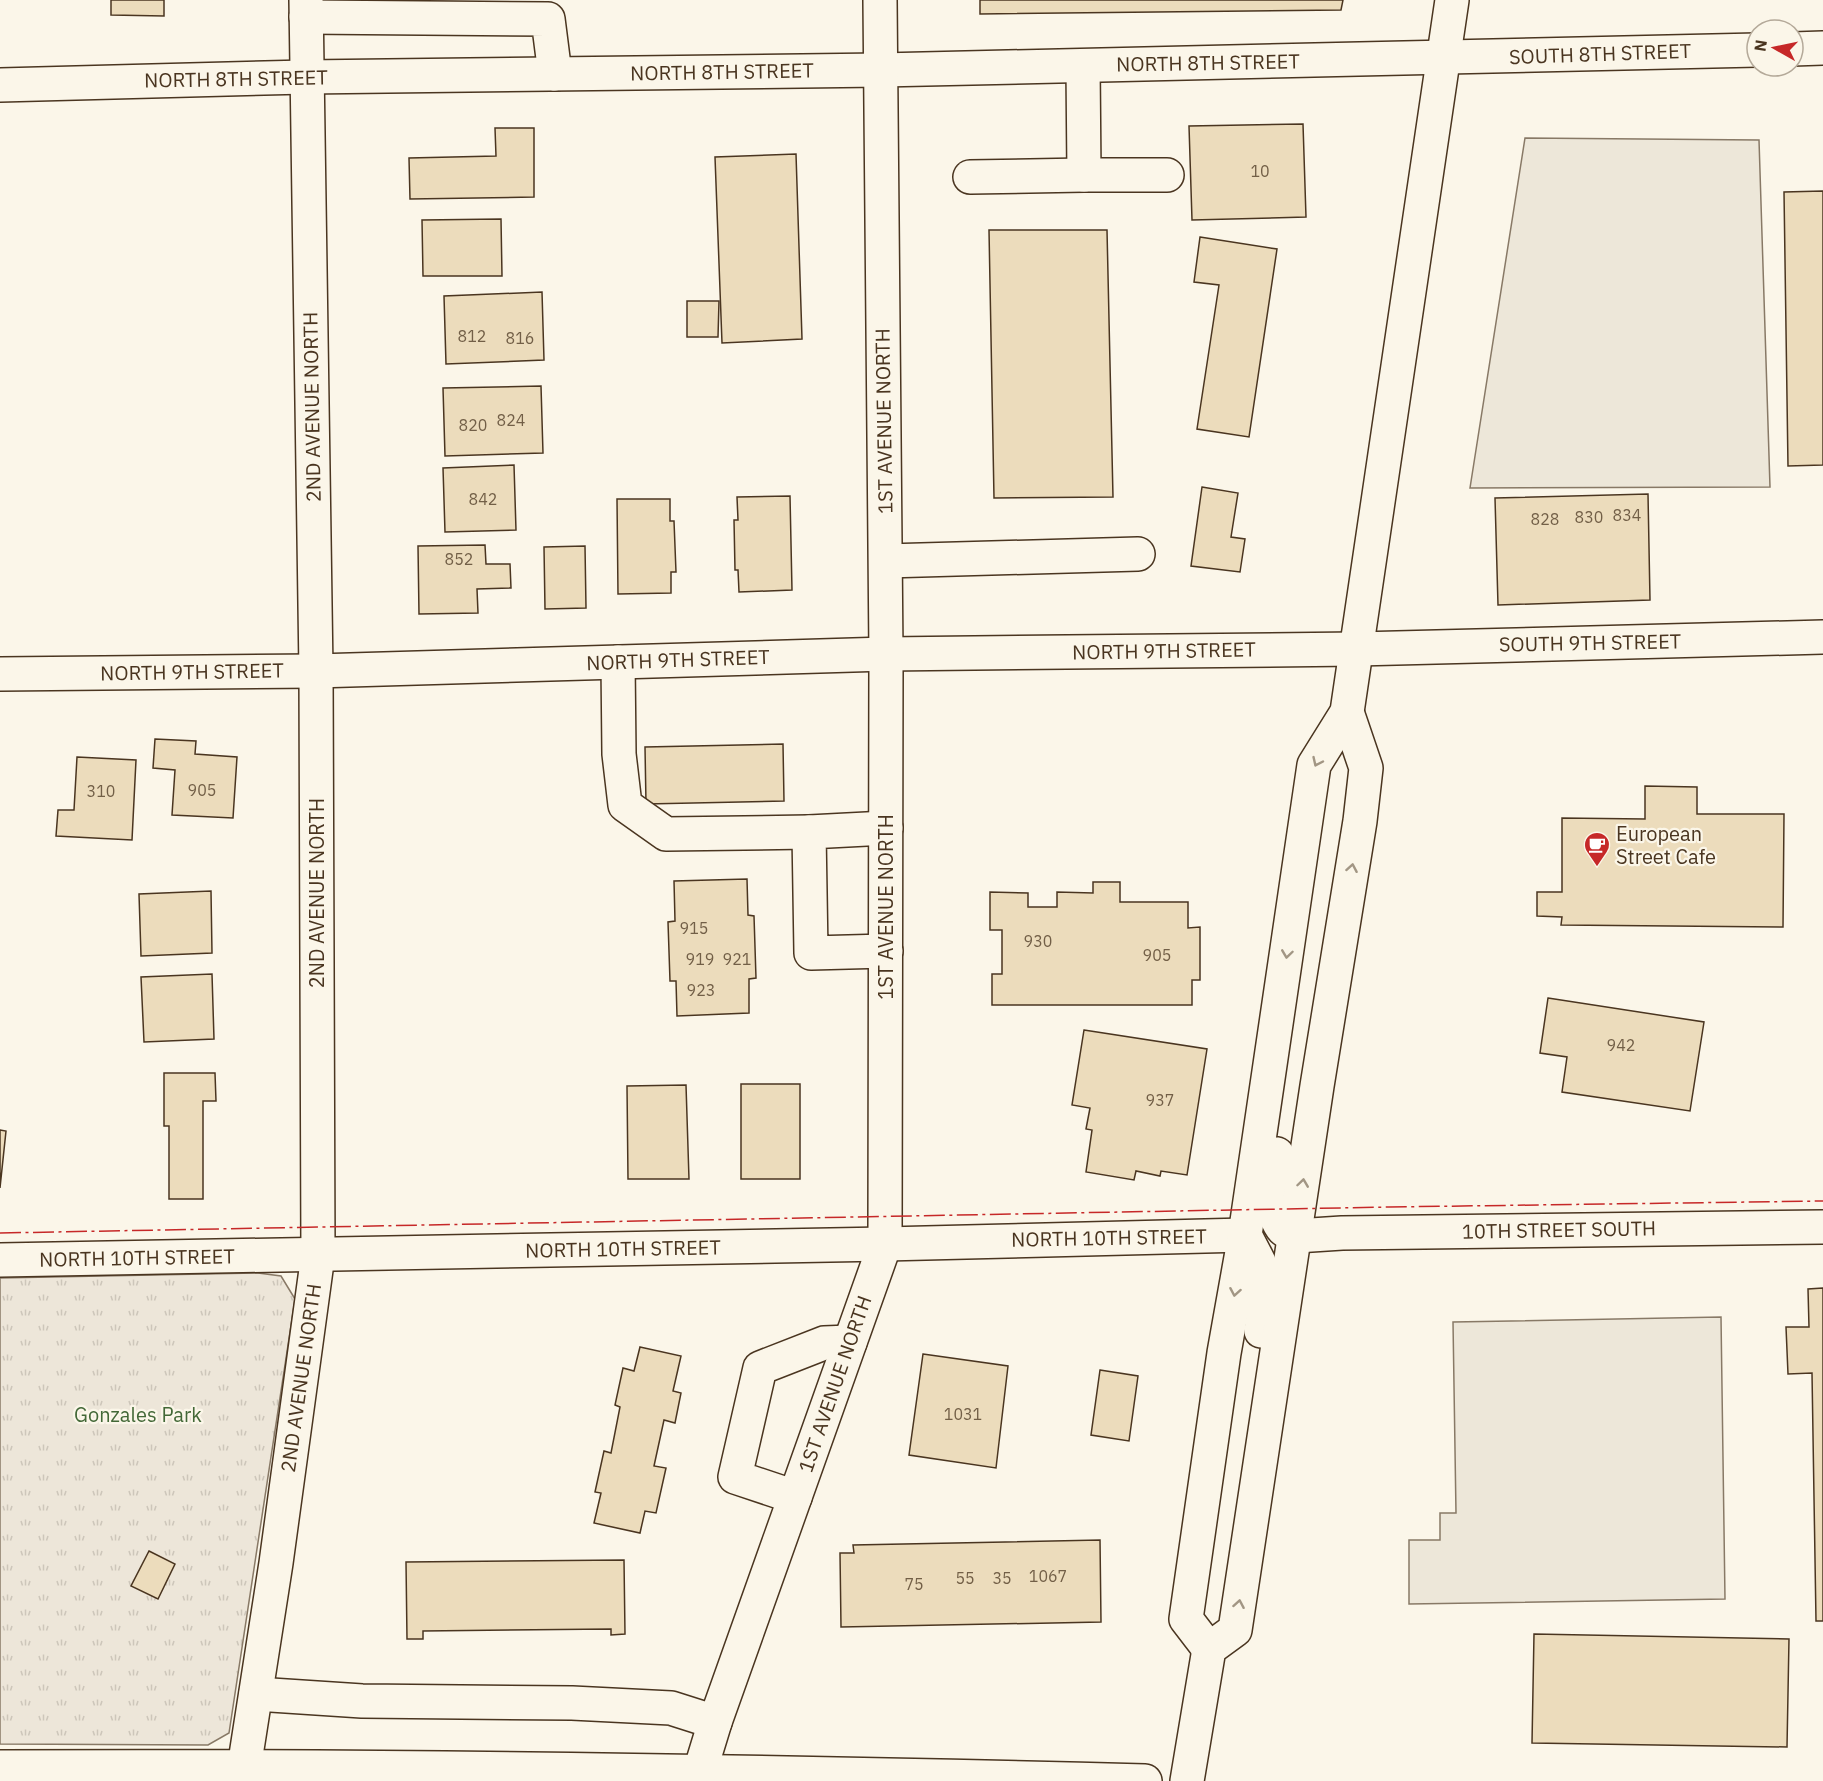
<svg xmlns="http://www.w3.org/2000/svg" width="1823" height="1781" viewBox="0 0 1823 1781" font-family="'IBM Plex Sans',sans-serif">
	<defs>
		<pattern id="park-tufts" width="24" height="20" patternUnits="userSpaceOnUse" patternTransform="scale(1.5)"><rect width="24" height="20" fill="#ede6d9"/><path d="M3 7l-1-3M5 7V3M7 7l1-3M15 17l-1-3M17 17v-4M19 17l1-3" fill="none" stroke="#cdc6ba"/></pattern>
	</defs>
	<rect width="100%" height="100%" fill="#fbf6e9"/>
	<!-- park -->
	<path fill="url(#park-tufts)" stroke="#887966" stroke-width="1.5" d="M258,1273L281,1276L295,1299L229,1733L208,1745L0,1744V1278Z"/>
	<!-- parking -->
	<g fill="#ede7d9" stroke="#887966" stroke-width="1.5">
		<path d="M1525,138L1759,140L1770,487L1470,488Z"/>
		<path d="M1721,1317L1725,1599L1409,1604V1540H1440V1513H1456L1453,1322Z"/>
	</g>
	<!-- building -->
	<g fill="#ecdcbc" stroke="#4a3520" stroke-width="1.5">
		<path d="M111,0H164V16L111,15Z"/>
		<path d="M980,0H1343L1341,10L980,14Z"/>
		<path d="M1303,124L1306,217L1192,220L1189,126Z"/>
		<path d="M495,128H534V197L410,199L409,158L496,156Z"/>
		<path d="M796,154L802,339L722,343L715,157Z"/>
		<path d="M1823,191V465L1788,466L1784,192Z"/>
		<path d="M501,219L502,276H423L422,220Z"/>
		<path d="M989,230H1107L1113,497L994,498Z"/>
		<path d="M1200,237L1277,249L1249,437L1197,429L1219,285L1194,282Z"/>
		<path d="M542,292L544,360L446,364L444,296Z"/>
		<path d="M687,301H719L718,337H687Z"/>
		<path d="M541,386L543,453L445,456L443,388Z"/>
		<path d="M514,465L516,530L445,532L443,468Z"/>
		<path d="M1202,487L1238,493L1231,537L1245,539L1240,572L1191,566Z"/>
		<path d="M1648,494L1650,600L1498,605L1495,498Z"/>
		<path d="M790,496L792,590L739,592L738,570H735L734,520H738L737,497Z"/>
		<path d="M617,499H670V521H674L676,572H671V593L618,594Z"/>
		<path d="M485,545L486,564H510L511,588L477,589L478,613L419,614L418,546Z"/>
		<path d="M585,546L586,608L545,609L544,547Z"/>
		<path d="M155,739L196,741L195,754L237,757L233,818L172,815L175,770L153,768Z"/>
		<path d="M783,744L784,801L646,804L645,747Z"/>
		<path d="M77,757L136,760L132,840L56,836L58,810H74Z"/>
		<path d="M1645,786L1697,787V814H1784L1783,927L1561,925L1562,917L1537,916V892H1562V818L1645,819Z"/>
		<path d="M747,879L748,915L754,916L756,978L749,979V1013L677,1016L676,981H670L668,922L675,921L674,881Z"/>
		<path d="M1093,882H1120V902H1188V928L1200,927V980H1192V1005H992V974H1002V930H990V892L1028,893V907H1057V892L1093,893Z"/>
		<path d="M211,891L212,953L141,956L139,894Z"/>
		<path d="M212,974L214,1039L144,1042L141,977Z"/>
		<path d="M1548,998L1704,1022L1690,1111L1562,1092L1567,1057L1540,1053Z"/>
		<path d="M1084,1030L1207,1049L1187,1175L1161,1171L1160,1176L1136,1171L1134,1180L1086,1172L1092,1130L1086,1129L1090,1108L1072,1105Z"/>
		<path d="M164,1073H215L216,1101H203V1199H169V1126H164Z"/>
		<rect x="741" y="1084" width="59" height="95"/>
		<path d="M686,1085L689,1179H628L627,1086Z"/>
		<path d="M0,1130L6,1131L0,1188Z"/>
		<path d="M1823,1288V1621H1816L1812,1373L1788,1374L1786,1327H1809L1808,1289Z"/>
		<path d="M640,1347L681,1356L673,1391L681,1393L675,1423L664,1420L654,1466L666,1468L656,1513L645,1511L640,1533L594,1523L601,1493L595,1492L604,1451L611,1453L620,1407L615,1405L623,1368L634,1371Z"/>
		<path d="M923,1354L1008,1366L996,1468L909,1455Z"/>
		<path d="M1100,1370L1138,1376L1129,1441L1091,1435Z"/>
		<path d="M1100,1540L1101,1622L841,1627L840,1553H854L853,1545Z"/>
		<path d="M149,1551L175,1564L158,1599L131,1586Z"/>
		<path d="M624,1560L625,1634L611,1635V1629L423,1631V1639H407L406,1562Z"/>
		<path d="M1534,1634L1789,1639L1787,1747L1532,1743Z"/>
	</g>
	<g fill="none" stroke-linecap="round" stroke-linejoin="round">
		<defs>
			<g id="minor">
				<path d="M306,17L548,19L555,74"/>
				<path d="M1793,49L1823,48"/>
				<path d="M1083,66L1084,175H1167"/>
				<path d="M0,85L306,77L881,70L1757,50"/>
				<path d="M970,177L1084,175"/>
				<path d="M886,561L1138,554"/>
				<path d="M618,662L619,754L625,805L666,834L809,832"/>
				<path d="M0,674L316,671L886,654L1357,649L1823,637"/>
				<path d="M886,951L811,953L809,832L886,828"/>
				<path d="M1296,1236L1342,1233L1823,1227"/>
				<path d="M0,1260L885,1244L1245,1235"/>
				<path d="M795,1497L735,1477L760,1368L824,1343L850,1342"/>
				<path d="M256,1694L362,1701L572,1703L671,1708L715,1722"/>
				<path d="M0,1767C382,1765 763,1771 1145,1781"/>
				<path d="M242,1781L276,1563L318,1255L316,671L306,0"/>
				<path d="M697,1781L715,1722L885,1244L886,654L880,0"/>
			</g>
			<g id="highway">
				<path d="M1277,1154C1275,1174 1268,1213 1283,1229C1286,1232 1292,1234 1296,1236"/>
				<path d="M1245,1235L1259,1262L1266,1294L1261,1331"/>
				<path d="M1209,1649L1186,1619L1224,1353L1245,1235L1314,765L1347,712L1452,0"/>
				<path d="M1187,1781L1209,1649L1235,1630L1317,1086L1360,821L1366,768L1347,712"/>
			</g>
		</defs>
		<!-- minor casing -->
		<use href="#minor" stroke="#4a3520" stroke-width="36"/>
		<!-- highway casing -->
		<use href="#highway" stroke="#4a3520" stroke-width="36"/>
		<!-- minor -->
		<use href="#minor" stroke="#fbf6e9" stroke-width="33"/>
		<!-- highway -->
		<use href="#highway" stroke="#fbf6e9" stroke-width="33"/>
		<!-- power -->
		<path stroke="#c62828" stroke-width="1.5" stroke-dasharray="21 4.5 3 4.5" stroke-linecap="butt" d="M0,1233L1389,1207L1823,1201"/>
	</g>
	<!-- one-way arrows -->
	<defs><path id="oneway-chevron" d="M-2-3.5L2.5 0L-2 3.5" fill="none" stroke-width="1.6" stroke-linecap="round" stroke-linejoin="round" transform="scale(1.5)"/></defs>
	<g stroke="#a29684">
		<use href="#oneway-chevron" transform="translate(1317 762) rotate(115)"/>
		<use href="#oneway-chevron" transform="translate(1352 868) rotate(-80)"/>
		<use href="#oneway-chevron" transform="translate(1287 954) rotate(98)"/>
		<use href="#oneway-chevron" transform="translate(1303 1183) rotate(-82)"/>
		<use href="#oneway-chevron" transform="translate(1235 1292) rotate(100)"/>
		<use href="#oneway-chevron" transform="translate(1239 1604) rotate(-80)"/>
	</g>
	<!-- icons -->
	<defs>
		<symbol id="cafe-pin" viewBox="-11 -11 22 30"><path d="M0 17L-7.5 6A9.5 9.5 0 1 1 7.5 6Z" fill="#c62828" stroke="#fbf6e9"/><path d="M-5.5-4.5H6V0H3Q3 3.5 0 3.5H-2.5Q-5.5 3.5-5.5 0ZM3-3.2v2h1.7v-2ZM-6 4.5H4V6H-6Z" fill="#fff"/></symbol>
	</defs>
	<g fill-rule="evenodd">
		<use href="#cafe-pin" x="1582" y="830" width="30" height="40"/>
	</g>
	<g text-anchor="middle" stroke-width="4.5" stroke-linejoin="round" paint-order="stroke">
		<!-- number labels -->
		<g font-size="16" fill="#725f47">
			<text x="1260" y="177">10</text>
			<text x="472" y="342">812</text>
			<text x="520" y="344">816</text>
			<text x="511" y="426">824</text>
			<text x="473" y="431">820</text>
			<text x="483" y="505">842</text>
			<text x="1627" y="521">834</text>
			<text x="1589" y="523">830</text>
			<text x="1545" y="525">828</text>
			<text x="459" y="565">852</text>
			<text x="202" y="796">905</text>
			<text x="101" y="797">310</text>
			<text x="694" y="934">915</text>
			<text x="1038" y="947">930</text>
			<text x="1157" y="961">905</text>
			<text x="700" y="965">919</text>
			<text x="737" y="965">921</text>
			<text x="701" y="996">923</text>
			<text x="1621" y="1051">942</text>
			<text x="1160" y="1106">937</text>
			<text x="963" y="1420">1031</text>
			<text x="1048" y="1582">1067</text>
			<text x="965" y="1584">55</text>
			<text x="1002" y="1584">35</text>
			<text x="914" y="1590">75</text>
		</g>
		<!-- street labels -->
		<g font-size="20" fill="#4a3520" stroke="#fbf6e9">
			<text transform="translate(1600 54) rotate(-2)" y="7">SOUTH 8TH STREET</text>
			<text transform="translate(1208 63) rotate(-1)" y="7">NORTH 8TH STREET</text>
			<text transform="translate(722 72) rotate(-1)" y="7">NORTH 8TH STREET</text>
			<text transform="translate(236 79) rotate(-1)" y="7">NORTH 8TH STREET</text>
			<text transform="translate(312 407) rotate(-91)" y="7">2ND AVENUE NORTH</text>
			<text transform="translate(884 421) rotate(-91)" y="7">1ST AVENUE NORTH</text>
			<text transform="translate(1590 643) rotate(-1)" y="7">SOUTH 9TH STREET</text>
			<text transform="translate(1164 651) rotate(-1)" y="7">NORTH 9TH STREET</text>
			<text transform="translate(678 660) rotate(-2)" y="7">NORTH 9TH STREET</text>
			<text transform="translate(192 672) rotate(-1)" y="7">NORTH 9TH STREET</text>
			<text transform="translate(317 893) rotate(-90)" y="7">2ND AVENUE NORTH</text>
			<text transform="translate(886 907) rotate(-90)" y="7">1ST AVENUE NORTH</text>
			<text transform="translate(1559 1230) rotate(-1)" y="7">10TH STREET SOUTH</text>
			<text transform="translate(1109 1238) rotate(-1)" y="7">NORTH 10TH STREET</text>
			<text transform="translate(623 1249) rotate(-1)" y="7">NORTH 10TH STREET</text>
			<text transform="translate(137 1258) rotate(-1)" y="7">NORTH 10TH STREET</text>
			<text transform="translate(301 1378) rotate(-82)" y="7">2ND AVENUE NORTH</text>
			<text transform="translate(835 1384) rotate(-71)" y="7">1ST AVENUE NORTH</text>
		</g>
		<!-- poi labels -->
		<g font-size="20" fill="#4a3520" stroke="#fbf6e9" text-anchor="start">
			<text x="1616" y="841">European<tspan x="1616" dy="23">Street Cafe</tspan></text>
		</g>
		<!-- park labels -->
		<g font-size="20" fill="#436837" stroke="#fbf6e9">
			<text x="138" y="1422">Gonzales Park</text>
		</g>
	</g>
	<!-- north arrow -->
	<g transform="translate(1775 48) rotate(279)"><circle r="28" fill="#fbf6e9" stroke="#b4a999" stroke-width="1.5"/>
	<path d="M0-4.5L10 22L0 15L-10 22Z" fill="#c62828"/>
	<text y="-9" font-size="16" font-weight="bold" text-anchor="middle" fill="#4a3520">N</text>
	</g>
</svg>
